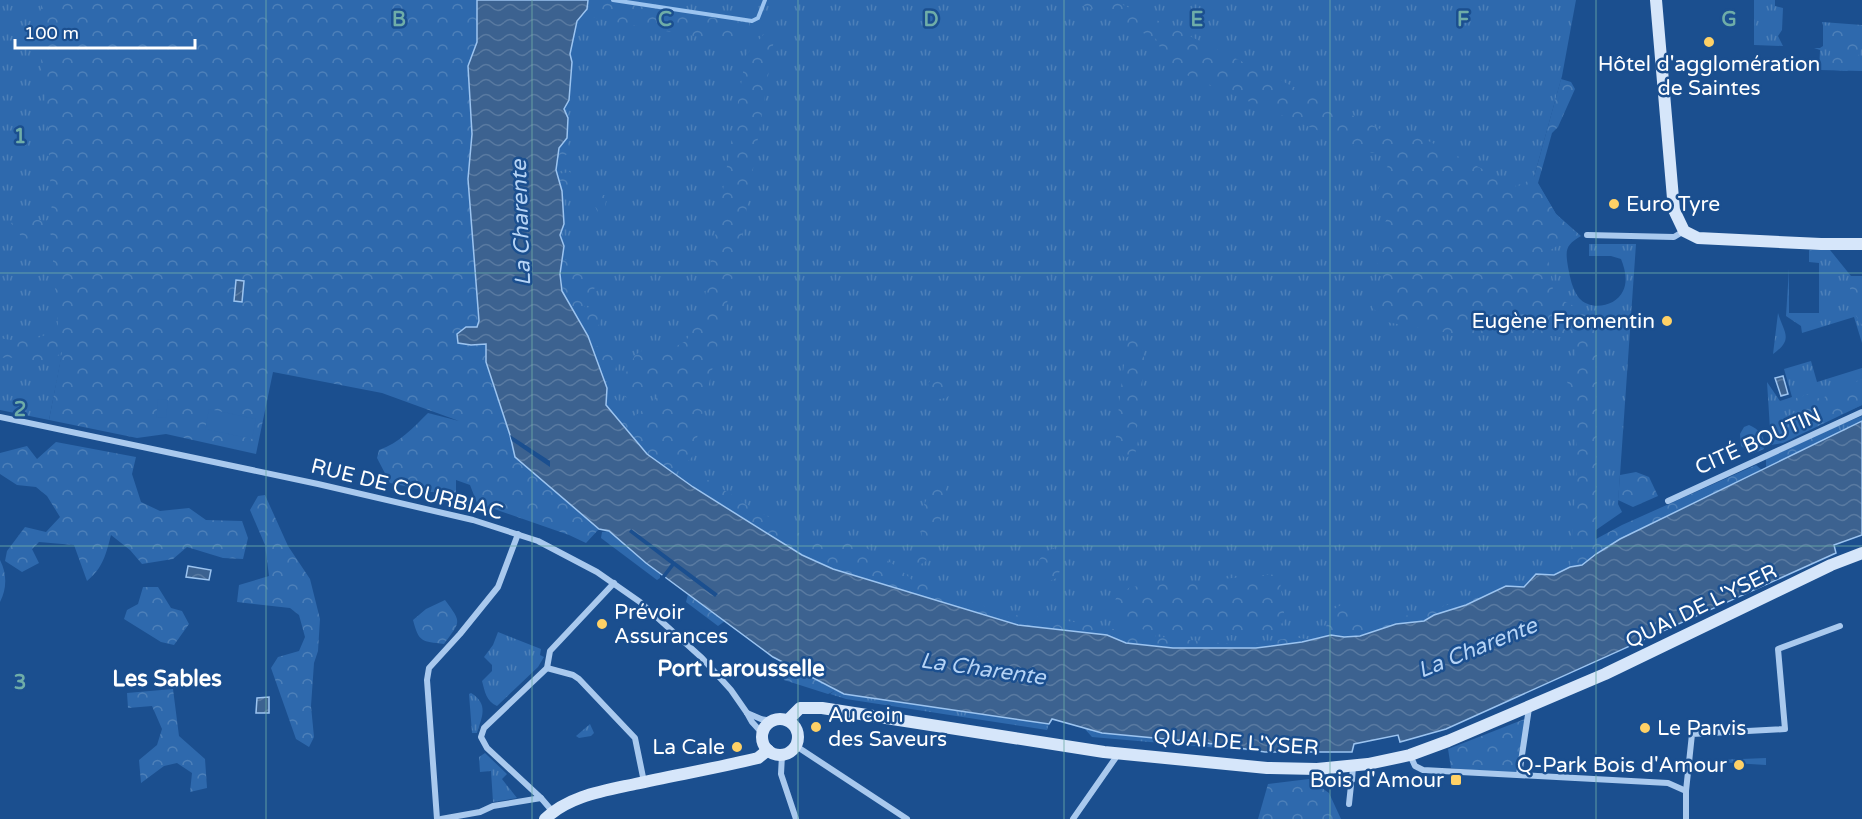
<svg xmlns="http://www.w3.org/2000/svg" width="1862" height="819" viewBox="0 0 1862 819" font-family="'Varela Round',sans-serif">
	<defs>
		<pattern id="grass-tufts" width="24" height="20" patternUnits="userSpaceOnUse" patternTransform="scale(1.5)"><rect width="24" height="20" fill="#2e69ad"/><path d="M3 7l-1-3M5 7V3M7 7l1-3M15 17l-1-3M17 17v-4M19 17l1-3" fill="none" stroke="#4d80b9"/></pattern>
		<pattern id="forest-crowns" width="20" height="18" patternUnits="userSpaceOnUse" patternTransform="scale(1.5)"><rect width="20" height="18" fill="#2e69ad"/><path d="M2 6a3 3 0 1 1 6 0M12 15a3 3 0 1 1 6 0" fill="none" stroke="#4d80b9"/></pattern>
		<pattern id="water-waves" width="16" height="10" patternUnits="userSpaceOnUse" patternTransform="scale(1.5)"><rect width="16" height="10" fill="#3c6290"/><path d="M0 5q4-4 8 0t8 0" fill="none" stroke="#597aa1"/></pattern>
	</defs>
	<rect width="100%" height="100%" fill="#1b4f8f"/>
	<!-- grass -->
	<g fill="url(#grass-tufts)">
		<path d="M0,0H47L69,319L49,420L0,410Z"/>
		<path d="M588,0H1576L1562,76L1534,177L1556,214L1581,236C1566,245 1565,249 1568,267C1570,277 1572,289 1579,298C1590,311 1616,307 1623,291C1628,281 1625,269 1621,259L1611,256H1589V244H1636L1618,504L1622,512L1596,530V554L1582,565L1524,587L1506,586L1466,605L1434,615L1302,642L1256,648L1018,625L916,594L693,487L647,454L606,405L607,388L588,336L562,291L560,235L564,224L562,191L556,170L559,148L568,118L564,109L569,100L572,62L570,54L577,21L587,9Z"/>
		<path d="M1754,0H1775V6L1783,8L1782,30L1778,36L1783,46L1754,45Z"/>
		<path d="M1822,22L1862,25V71L1819,70L1820,50L1814,48H1820L1823,46V25Z"/>
		<path d="M1809,250H1830L1851,276H1862V343L1854,317L1802,333L1801,326L1786,316L1789,269V313H1819V263L1809,262Z"/>
		<path d="M1778,313C1784,333 1794,339 1773,354Z"/>
		<path d="M1811,361L1817,382L1862,368V405L1771,445L1767,382L1780,401L1792,397L1784,369Z"/>
		<path d="M1862,416V421L1840,432L1837,426Z"/>
		<path d="M498,632L541,649L540,655L544,657L538,667L497,706C486,701 485,692 482,681L492,671V665L484,657L493,645Z"/>
		<path d="M833,689L844,694L1049,724L1047,730L846,699L830,694L834,691Z"/>
		<path d="M471,693C489,704 482,717 477,733H472L469,694Z"/>
		<path d="M590,724L594,733L591,736L579,738L576,736Z"/>
		<path d="M1084,728L1102,733L1207,743L1265,752L1092,737Z"/>
		<path d="M485,753L507,774L502,779L517,798L493,802L491,771L480,772L479,757Z"/>
		<path d="M1766,758V765L1718,762V760Z"/>
	</g>
	<!-- forest -->
	<g fill="url(#forest-crowns)">
		<path d="M41,0H477V42L468,66L472,134L468,179L479,321L471,345L486,343V362L510,435L515,457L599,529L586,543L569,535L477,503L470,485L456,480V497L390,483L377,458L379,450C399,443 413,428 428,413L459,421L382,393L273,372L256,454L166,434L137,438L49,420L62,352C59,354 54,359 50,360C34,364 17,355 0,358V338C20,343 45,341 58,325L51,235L48,231L24,240L11,223L24,218L46,221L52,217L47,115L40,51Z"/>
		<path d="M1072,0H1112L1163,23L1382,130L1396,135L1413,133L1517,187L1534,177L1561,79L1571,82L1575,89L1558,127L1552,133L1538,183L1556,214L1577,234L1547,252L1554,296L1597,318L1596,539L1622,525L1756,465L1762,470C1715,493 1668,514 1622,539C1604,548 1589,564 1570,567L1577,466L1575,403L1565,376L1576,360L1575,340L1555,336L1461,335L1386,322L1372,307L1384,280L1376,259L1387,216L1375,197L1388,165L1385,150L1371,153L1170,68L1156,39Z"/>
		<path d="M606,1L749,23L750,39L739,44L598,19L589,15L594,4Z"/>
		<path d="M771,23L778,30L773,45L743,231L693,456L675,474L647,454L621,424L649,407L659,395L645,391L634,399L625,397L621,383L635,355L648,347L671,349L686,341L702,313L746,55L764,34Z"/>
		<path d="M1831,27L1862,28C1862,49 1862,55 1847,71L1834,70L1830,53L1832,37L1830,31Z"/>
		<path d="M567,138L570,152L557,161L559,148Z"/>
		<path d="M570,172L571,186L562,191L557,174Z"/>
		<path d="M600,194L607,196L603,216L599,215L590,195Z"/>
		<path d="M562,259L577,262L598,280L592,294L584,307L595,308L602,317L597,329L588,336C571,306 558,295 562,259Z"/>
		<path d="M1851,276H1862V325C1849,307 1849,297 1851,276Z"/>
		<path d="M1137,325L1141,337L1145,365L1139,396L1141,418L1137,427L1138,441L1135,454L1125,458L1115,448C1119,407 1122,367 1131,326Z"/>
		<path d="M603,344L612,347L616,367L613,378L603,375L593,348Z"/>
		<path d="M940,378L949,381L952,393L946,398L939,399L929,392L928,383L932,379Z"/>
		<path d="M1862,379V405L1783,443L1771,445L1770,426L1795,412L1796,398L1810,394L1820,399Z"/>
		<path d="M607,388L617,401L615,417L606,405Z"/>
		<path d="M1749,425C1759,429 1766,437 1764,449L1752,454L1741,446L1740,434L1744,427Z"/>
		<path d="M1837,426L1840,432L1766,468V459Z"/>
		<path d="M56,442L136,457L132,474L141,502L160,511L189,508L206,520L242,521L248,538L243,559L223,558L187,547L173,559L142,564L130,550L111,535C106,554 103,568 87,581L74,545L39,542L32,549L39,563L22,572L5,561L7,551L25,527L46,532L60,517L47,496L36,487L17,485L0,474V453L27,446L37,459Z"/>
		<path d="M1636,472L1649,477L1658,496L1633,507L1618,500L1620,475Z"/>
		<path d="M944,476L947,484L938,532L934,538L922,536L919,516L937,477Z"/>
		<path d="M695,479L708,480L754,509L821,545L855,541L899,568L898,574L903,572L912,580L920,574L926,565L932,579L931,589L936,593L965,604L978,602L994,612V618L833,569L802,555L689,484Z"/>
		<path d="M265,495L288,546L310,579L320,619L318,651L314,663L311,706L314,737L309,747L296,739L271,668L278,657L299,651L305,637L299,615L290,608L237,602L239,585L269,576L265,545L250,510L258,496Z"/>
		<path d="M609,531L660,573V578L657,580L601,538L602,532Z"/>
		<path d="M1054,548C1064,558 1062,566 1057,578L1047,582L1037,571C1038,558 1042,553 1054,548Z"/>
		<path d="M927,555L926,561L916,567L911,564L910,559Z"/>
		<path d="M0,560C7,574 7,588 0,602Z"/>
		<path d="M1279,574L1285,620L1274,631C1224,635 1152,648 1112,612L1116,598L1130,587Z"/>
		<path d="M143,587H158L171,608L182,611L189,624L174,645L161,642L124,619L127,610L138,604Z"/>
		<path d="M1491,590H1496L1466,605L1434,615L1424,621L1396,624L1360,636L1344,637L1331,635L1326,628L1329,612L1341,605H1353L1374,624L1463,601Z"/>
		<path d="M688,594L725,621L718,626L686,602Z"/>
		<path d="M445,600C462,623 461,621 444,644C422,641 419,643 413,620L426,609Z"/>
		<path d="M1010,615C1067,617 1122,633 1178,639C1202,641 1228,645 1251,644C1270,643 1292,634 1310,640L1256,648H1173L1126,643L1107,635L1018,625L1005,621Z"/>
		<path d="M783,662L833,689L834,691L828,694L784,680L779,667Z"/>
		<path d="M173,689L179,736L205,759L207,788L190,792L192,773L177,763L164,766L141,783L139,760L157,745L162,729L152,706L128,708L127,693Z"/>
		<path d="M1527,718L1519,775L1451,768L1448,749Z"/>
		<path d="M1309,779L1329,793L1341,819H1258L1268,784Z"/>
	</g>
	<!-- garden -->
	<g fill="#2e69ad">
		<path d="M158,399L168,400L166,418L156,417Z"/>
		<path d="M209,409L256,419L252,439L205,429Z"/>
	</g>
	<!-- water -->
	<g fill="url(#water-waves)" stroke="#9cc4f0" stroke-width="1.5">
		<path d="M477,0H588L587,9L577,21L570,54L572,62L569,100L564,109L568,118L567,138L559,148L556,170L562,191L564,224L560,235L564,246L560,274L562,291L588,336L607,388L606,405L647,454L693,487L802,555L833,569L1018,625L1107,635L1126,643L1173,648H1256L1302,642L1331,635L1344,637L1360,636L1396,624L1424,621L1434,615L1466,605L1506,586L1524,587L1536,574L1554,575L1570,567L1582,565L1596,554L1620,539L1862,421V535L1834,545L1836,553L1446,729L1400,742L1398,735L1354,744L1352,752H1265L1207,743L1102,733L1052,719L1049,724L844,694L773,657L646,563L609,531L599,529L515,457L510,435L486,362V344L471,345L458,343L457,334L466,327H477L479,321L468,179L472,134L468,66L477,42Z"/>
		<path d="M236,280L244,281L242,302L234,301Z"/>
		<path d="M1783,376L1788,394L1781,396L1775,378Z"/>
		<path d="M188,566L211,570L209,580L186,577Z"/>
		<path d="M269,697V713H256L257,698Z"/>
	</g>
	<!-- pier -->
	<g fill="#1b4f8f">
		<path d="M510,435L550,461V467L512,441Z"/>
		<path d="M631,529L718,594L715,597L674,566L664,579L661,577L671,564L629,532Z"/>
	</g>
	<g fill="none" stroke-linecap="round" stroke-linejoin="round">
		<!-- stream -->
		<path stroke="#9cc4f0" stroke-width="4" d="M613,0L752,21L758,18L765,0"/>
		<!-- street -->
		<g stroke="#a9c9ee" stroke-width="6">
			<path d="M1587,235L1674,237L1684,231"/>
			<path d="M0,417L318,484L473,520L538,541L597,572L640,602L702,658L731,690L747,713L752,722L762,733"/>
			<path d="M1668,501L1862,412"/>
			<path d="M547,668L573,675L579,679L635,738L644,782"/>
			<path d="M747,713L761,719L772,721"/>
			<path d="M796,746L907,819"/>
			<path d="M782,755L781,774L796,819"/>
			<path d="M1410,755L1415,766L1423,770L1668,783L1686,791V819"/>
			<path d="M1519,775L1529,708"/>
			<path d="M1352,780L1353,766"/>
			<path d="M1686,791L1692,734L1785,729L1778,649L1840,626"/>
			<path d="M1349,804L1351,785"/>
			<path d="M553,812L541,798L487,748L481,737L484,728L547,668L550,651L614,583"/>
			<path d="M437,819L427,680L429,668L460,634L498,587L518,534"/>
			<path d="M441,819L480,812L493,806L541,798"/>
			<path d="M1073,819L1119,753"/>
		</g>
		<!-- secondary -->
		<g stroke="#d6e6fa" stroke-width="12">
			<path d="M1656,0L1674,210L1684,231L1698,238L1821,244H1862"/>
			<circle cx="780" cy="737" r="18"/>
			<path d="M788,720L800,708H822L1104,752L1267,768L1317,769L1368,764L1410,755L1448,741L1605,674L1831,565L1862,553"/>
			<path d="M545,819C569,796 603,791 635,784C676,775 717,768 758,758L768,750"/>
		</g>
	</g>
	<!-- grid -->
	<path fill="none" stroke="#6fada8" stroke-width="1.5" stroke-opacity="0.55" d="M266,0V819M532,0V819M798,0V819M1064,0V819M1330,0V819M1596,0V819M0,273H1862M0,546H1862"/>
	<!-- markers -->
	<g fill="#ffd166" stroke="#1b4f8f" stroke-width="2">
		<circle cx="1709" cy="42" r="6"/>
		<circle cx="1614" cy="204" r="6"/>
		<circle cx="1667" cy="321" r="6"/>
		<circle cx="602" cy="624" r="6"/>
		<circle cx="816" cy="727" r="6"/>
		<circle cx="1645" cy="728" r="6"/>
		<circle cx="737" cy="747" r="6"/>
		<circle cx="1739" cy="765" r="6"/>
		<rect x="1450" y="774" width="12" height="12" rx="3"/>
	</g>
	<g text-anchor="middle" stroke-width="5" stroke-linejoin="round" paint-order="stroke">
		<!-- poi labels -->
		<g font-size="21" fill="#fff" stroke="#1b4f8f" text-anchor="start">
			<text x="1709" y="71" text-anchor="middle">Hôtel d'agglomération<tspan x="1709" dy="24">de Saintes</tspan></text>
			<text x="1626" y="211">Euro Tyre</text>
			<text x="1655" y="328" text-anchor="end">Eugène Fromentin</text>
			<text x="614" y="619">Prévoir<tspan x="614" dy="24">Assurances</tspan></text>
			<text x="828" y="722">Au coin<tspan x="828" dy="24">des Saveurs</tspan></text>
			<text x="1657" y="735">Le Parvis</text>
			<text x="725" y="754" text-anchor="end">La Cale</text>
			<text x="1727" y="772" text-anchor="end">Q-Park Bois d'Amour</text>
			<text x="1444" y="787" text-anchor="end">Bois d'Amour</text>
		</g>
		<!-- street labels -->
		<g font-size="21" fill="#fff" stroke="#1b4f8f">
			<text transform="translate(1758 441) rotate(-24)" y="7">CITÉ BOUTIN</text>
			<text transform="translate(407 489) rotate(14)" y="7">RUE DE COURBIAC</text>
			<text transform="translate(1701 606) rotate(-26)" y="7">QUAI DE L'YSER</text>
			<text transform="translate(1236 742) rotate(4)" y="7">QUAI DE L'YSER</text>
		</g>
		<!-- water labels -->
		<g font-size="22" font-style="italic" fill="#b5d3f5" stroke="#1b4f8f">
			<text transform="translate(520 223) rotate(-92)" y="8">La Charente</text>
			<text transform="translate(1477 647) rotate(-22)" y="8">La Charente</text>
			<text transform="translate(983 668) rotate(8)" y="8">La Charente</text>
		</g>
		<!-- neighbourhood labels -->
		<g font-size="22" font-weight="bold" fill="#fff" stroke="#1b4f8f">
			<text x="741" y="676">Port Larousselle</text>
			<text x="167" y="686">Les Sables</text>
		</g>
	</g>
	<g font-size="20" text-anchor="middle" font-weight="bold" fill="#6fada8" stroke="#1b4f8f" stroke-width="5" stroke-linejoin="round" paint-order="stroke">
		<text x="399" y="26">B</text>
		<text x="665" y="26">C</text>
		<text x="931" y="26">D</text>
		<text x="1197" y="26">E</text>
		<text x="1463" y="26">F</text>
		<text x="1729" y="26">G</text>
		<text x="20" y="143">1</text>
		<text x="20" y="416">2</text>
		<text x="20" y="689">3</text>
	</g>
	<!-- scale -->
	<path d="M15 39v9h180v-9" fill="none" stroke="#ffffff" stroke-width="3"/>
	<text x="24" y="39" font-size="18" fill="#ffffff" stroke="#1b4f8f" stroke-width="4.5" paint-order="stroke">100 m</text>
</svg>
